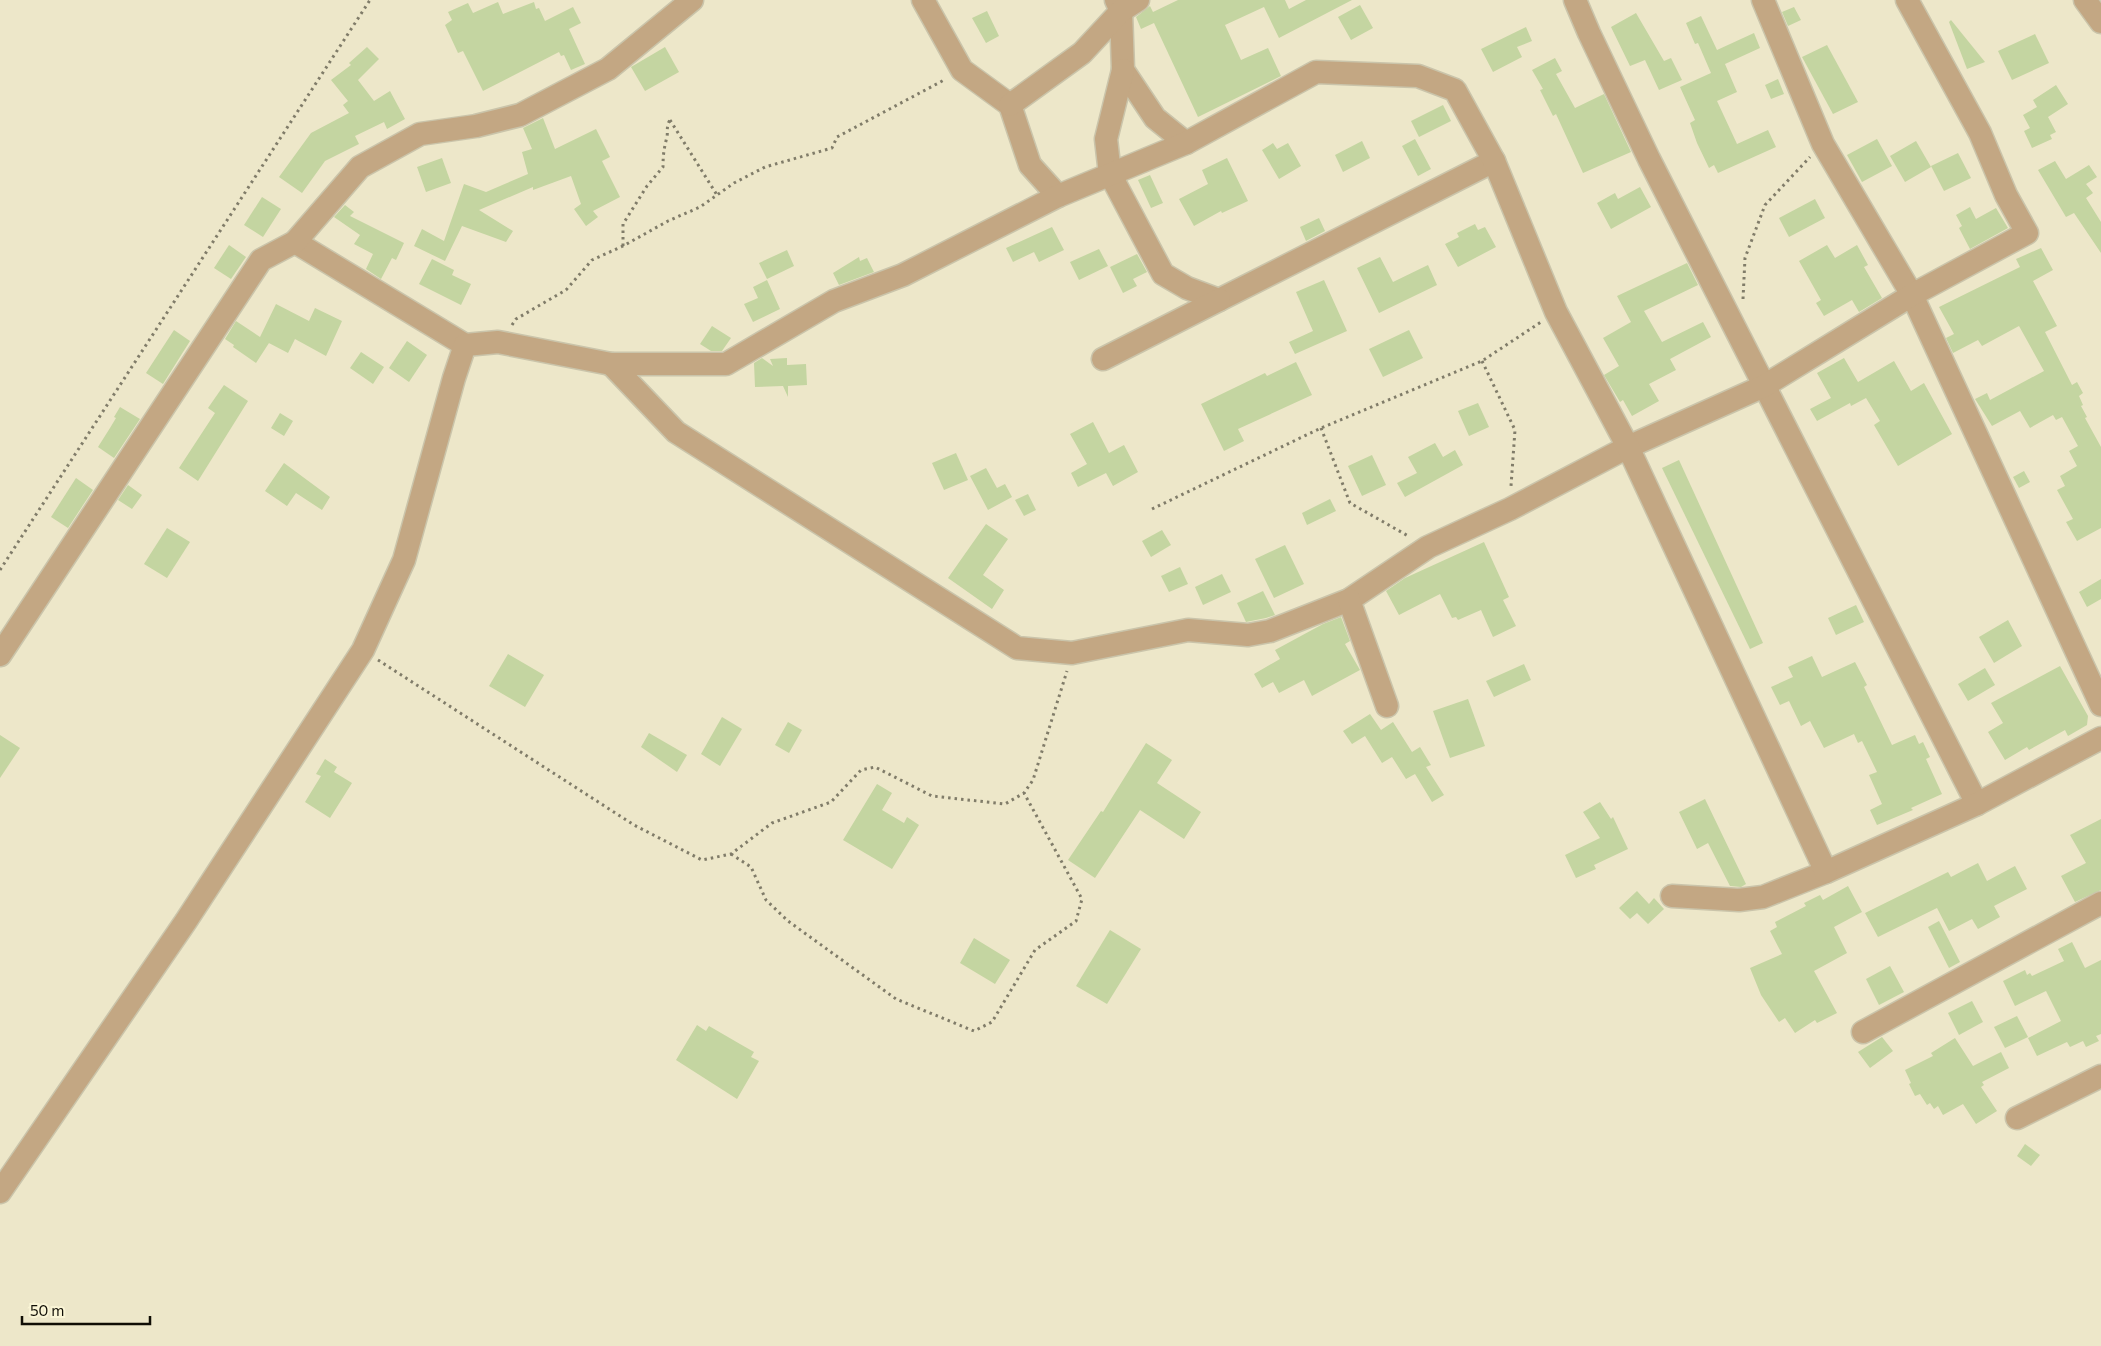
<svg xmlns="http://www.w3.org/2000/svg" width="2101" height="1346" viewBox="0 0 2101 1346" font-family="Commissioner,sans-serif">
	<rect width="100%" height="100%" fill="#ede7c9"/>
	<!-- building -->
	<g fill="#c4d5a1">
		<path d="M1178,0H1285L1289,9L1306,0H1352L1279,38L1264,7L1225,25L1241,60L1268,48L1281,76L1198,117L1154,23L1141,29L1136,17L1150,6L1153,12Z"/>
		<path d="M498,2L503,14L534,2L536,9L539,8L545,21L573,7L581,23L569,29L585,64L571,70L564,55L561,56L559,52L483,91L463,51L458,53L445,25L452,20L448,12L468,3L473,13Z"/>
		<path d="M1360,5L1373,28L1351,40L1338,17Z"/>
		<path d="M1794,7L1801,20L1788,26L1782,12Z"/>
		<path d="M987,11L999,36L986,43L972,18Z"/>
		<path d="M1636,13L1664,61L1671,58L1682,80L1659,90L1645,60L1630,66L1611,27Z"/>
		<path d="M1701,16L1717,50L1754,33L1760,48L1725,64L1737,92L1717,101L1737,144L1768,130L1776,147L1718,173L1714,165L1709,168L1697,143L1690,123L1695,120L1680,87L1711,73L1698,43L1695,44L1686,23Z"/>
		<path d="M1951,20L1985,62L1967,69L1949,22Z"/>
		<path d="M1526,27L1532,41L1517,47L1522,57L1493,72L1481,49Z"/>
		<path d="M2035,34L2049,63L2012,80L1998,51Z"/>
		<path d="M1827,45L1858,102L1833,114L1802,57Z"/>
		<path d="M367,47L379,59L358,80L374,101L390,91L405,119L387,129L384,122L355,136L359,144L325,161L302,193L279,177L311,133L349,113L343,105L348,101L331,80L351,65L349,63Z"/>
		<path d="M665,47L679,72L645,91L631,67Z"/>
		<path d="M1555,58L1562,71L1556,74L1575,108L1604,94L1631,152L1583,173L1556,114L1553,116L1540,90L1543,89L1532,70Z"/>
		<path d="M1778,79L1784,94L1771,99L1765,85Z"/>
		<path d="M2056,85L2068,104L2048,117L2056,132L2050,135L2052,139L2032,148L2024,131L2030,128L2023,115L2037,107L2033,100Z"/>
		<path d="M1443,105L1451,121L1419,137L1411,121Z"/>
		<path d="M543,118L555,149L596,129L610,157L602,161L620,197L593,211L598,217L586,226L574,209L581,204L571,176L533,190V187L479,210L513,231L506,242L462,226L445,261L414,246L422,229L444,241L464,184L486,192L528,174L522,152L532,149L523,128Z"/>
		<path d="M1415,139L1431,169L1418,176L1402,146Z"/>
		<path d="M1877,139L1892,166L1862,182L1847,155Z"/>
		<path d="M1362,141L1370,158L1343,172L1335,155Z"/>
		<path d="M1916,141L1931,167L1905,182L1890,156Z"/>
		<path d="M1273,143L1277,149L1288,143L1301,166L1279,179L1262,150Z"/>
		<path d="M1958,153L1971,178L1944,191L1931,166Z"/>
		<path d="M442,158L451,183L426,192L417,167Z"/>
		<path d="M1227,158L1248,201L1222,213L1221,211L1194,226L1179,199L1208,184L1202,170Z"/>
		<path d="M2055,161L2066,179L2089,165L2097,177L2086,184L2093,193L2086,198L2101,222V253L2074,213L2066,217L2038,170Z"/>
		<path d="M1150,175L1163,203L1151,208L1138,180Z"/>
		<path d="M1640,187L1651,207L1611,229L1597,203L1615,193L1618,199Z"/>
		<path d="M262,197L281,209L263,237L244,225Z"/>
		<path d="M1815,199L1825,218L1789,237L1779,218Z"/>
		<path d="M345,205L354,212L350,216L404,243L396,260L392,258L381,279L366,269L373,254L354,244L360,235L334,217Z"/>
		<path d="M1970,207L1976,219L1996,208L2008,228L1970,249L1959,228L1962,226L1956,215Z"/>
		<path d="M1319,218L1325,231L1306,241L1300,227Z"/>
		<path d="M1475,224L1478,230L1485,227L1496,247L1458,267L1445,244L1459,237L1457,233Z"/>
		<path d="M1052,227L1064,250L1039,262L1034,252L1013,262L1006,248Z"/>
		<path d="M229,245L246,257L231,279L214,268Z"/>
		<path d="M1827,245L1835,258L1857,245L1868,265L1864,267L1882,298L1859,312L1852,300L1824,316L1816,303L1821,300L1799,261Z"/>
		<path d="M2041,248L2053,270L2033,281L2057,326L2045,332L2072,385L2077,382L2083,393L2079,396L2083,405L2081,406L2087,417L2085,418L2101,447V528L2077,541L2066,522L2073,519L2057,490L2065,486L2060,476L2077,466L2069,451L2078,446L2062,417L2056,420L2053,415L2030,428L2020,411L1992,426L1975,399L1987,393L1990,400L2044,371L2019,326L1982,346L1978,340L1953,353L1946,338L1954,334L1939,307L2020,267L2016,259Z"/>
		<path d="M1099,249L1108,266L1079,280L1070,262Z"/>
		<path d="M787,250L794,266L767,279L759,263Z"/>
		<path d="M1137,254L1147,272L1133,279L1137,286L1123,293L1110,267Z"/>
		<path d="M859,257L860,261L867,258L874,272L839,285L833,273Z"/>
		<path d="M1380,257L1393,282L1428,265L1437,285L1379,313L1357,268Z"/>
		<path d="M432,259L454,270L452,275L471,284L461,305L419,284Z"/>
		<path d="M1687,263L1698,285L1644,311L1662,342L1703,322L1711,337L1670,359L1676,370L1649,384L1659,401L1632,416L1623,400L1620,402L1604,375L1619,366L1603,338L1631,322L1617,296Z"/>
		<path d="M767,280L780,309L753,322L744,304L758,298L753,287Z"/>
		<path d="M1324,280L1347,331L1295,354L1289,342L1313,331L1296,292Z"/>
		<path d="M276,304L309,321L315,308L342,321L326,356L295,339L288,353L267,342L269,343L256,363L233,347L234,345L225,339L236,321L260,337Z"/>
		<path d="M712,326L731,338L722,351H711L700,344Z"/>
		<path d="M174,330L190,341L163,384L146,373Z"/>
		<path d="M1409,330L1423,358L1383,377L1369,349Z"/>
		<path d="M407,341L427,355L409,382L389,368Z"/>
		<path d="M361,352L384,367L373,384L350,368Z"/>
		<path d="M762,358L773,366L770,359L787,358V365L806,364L807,385L788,386V397L783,386L755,387L754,363Z"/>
		<path d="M1844,358L1858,382L1894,361L1911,391L1924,383L1952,434L1898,466L1874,425L1880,421L1866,398L1851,406L1850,403L1817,421L1810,409L1831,398L1817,373Z"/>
		<path d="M1296,362L1312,395L1238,429L1244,441L1224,451L1201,404L1265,373L1267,376Z"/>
		<path d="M224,385L248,401L198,481L179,468L215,413L208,408Z"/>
		<path d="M1478,403L1489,427L1469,436L1458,411Z"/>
		<path d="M120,407L140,419L114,458L98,447L110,428L116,418L114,417Z"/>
		<path d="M280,413L293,421L284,436L271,428Z"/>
		<path d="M1093,422L1109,453L1124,445L1138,472L1113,486L1106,473L1078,487L1071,473L1087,464L1070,434Z"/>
		<path d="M1435,443L1443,457L1455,450L1463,465L1405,497L1397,483L1417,473L1408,457Z"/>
		<path d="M956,453L968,480L944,490L932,463Z"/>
		<path d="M1372,455L1386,485L1362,496L1348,466Z"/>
		<path d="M1679,460L1763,643L1750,649L1662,468Z"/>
		<path d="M284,463L330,497L322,510L296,493L287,506L265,491Z"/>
		<path d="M986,468L997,488L1005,484L1012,497L988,510L970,476Z"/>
		<path d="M2024,471L2030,482L2019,488L2013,477Z"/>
		<path d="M76,478L93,490L68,528L51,517Z"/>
		<path d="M128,485L142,495L132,509L118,500Z"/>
		<path d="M1028,494L1036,510L1024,516L1015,500Z"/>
		<path d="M1330,499L1336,511L1307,525L1302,513Z"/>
		<path d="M986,524L1008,539L983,575L1004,590L992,609L948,578Z"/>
		<path d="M167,528L190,542L167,578L144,564Z"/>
		<path d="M1162,530L1171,545L1151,557L1142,541Z"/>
		<path d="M1484,542L1509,597L1503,600L1516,626L1493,637L1481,610L1458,620L1456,617L1452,618L1440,594L1399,615L1386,591L1405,578Z"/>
		<path d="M1285,545L1304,584L1274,598L1255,559Z"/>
		<path d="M1180,567L1188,584L1169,592L1161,576Z"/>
		<path d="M1222,574L1231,592L1203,605L1195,587Z"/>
		<path d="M2101,579V599L2087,607L2079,592Z"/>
		<path d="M1263,591L1275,615L1266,618L1246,622L1237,603Z"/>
		<path d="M1856,605L1864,622L1836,635L1828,618Z"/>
		<path d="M1341,617L1350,641L1345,644L1360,670L1312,696L1304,680L1279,693L1273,682L1262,688L1254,674L1280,659L1275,650L1323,624Z"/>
		<path d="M2008,620L2022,646L1994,663L1979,637Z"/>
		<path d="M508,654L544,675L525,707L489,686Z"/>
		<path d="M1812,656L1822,677L1855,662L1867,685L1864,687L1892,745L1915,735L1919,744L1923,742L1930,757L1926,759L1942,794L1911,808L1913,810L1877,825L1870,810L1882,804L1869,775L1877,772L1862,741L1858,743L1854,734L1824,748L1810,721L1801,726L1789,701L1780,705L1771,687L1793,677L1788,667Z"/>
		<path d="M1524,664L1531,680L1494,697L1486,681Z"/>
		<path d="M2060,666L2088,716L2087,725L2068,736L2065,730L2029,750L2027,747L2005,760L1988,732L2003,723L1991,703Z"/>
		<path d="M1985,668L1995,685L1968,701L1958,684Z"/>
		<path d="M1468,699L1485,746L1450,758L1433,711Z"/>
		<path d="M1370,714L1381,730L1393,722L1412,752L1420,747L1431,765L1426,767L1444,795L1432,802L1415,774L1406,779L1392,757L1382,763L1365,736L1352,744L1343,731Z"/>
		<path d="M722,717L742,729L720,766L701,754Z"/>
		<path d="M788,722L802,730L789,753L775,745Z"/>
		<path d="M649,733L687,755L677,772L641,747Z"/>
		<path d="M0,735L20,748L0,778Z"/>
		<path d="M1146,743L1172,760L1157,783L1201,812L1184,839L1140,810L1095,878L1068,860L1101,811L1103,812Z"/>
		<path d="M325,759L337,767L334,772L352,783L330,818L305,802L321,776L316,774Z"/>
		<path d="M877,784L892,793L882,810L904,823L907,817L919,825L892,869L843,840Z"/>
		<path d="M1705,799L1746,884L1741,887L1730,886L1708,843L1697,849L1679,812Z"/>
		<path d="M1600,802L1611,819L1613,817L1628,849L1594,865L1596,869L1576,878L1565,855L1600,838L1583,812Z"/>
		<path d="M2101,819V890L2075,902L2061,876L2086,863L2070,835Z"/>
		<path d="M1978,863L1987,881L2015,866L2027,889L1994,906L2000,917L1978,929L1972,919L1949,931L1937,908L1878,937L1865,913L1948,872L1951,877Z"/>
		<path d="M1848,886L1862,912L1834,927L1847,953L1814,971L1837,1013L1817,1023L1815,1020L1795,1033L1785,1018L1779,1022L1761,995L1750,968L1782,954L1770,931L1777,927L1775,922L1806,906L1804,903L1820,895L1823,900Z"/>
		<path d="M1637,891L1649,904L1654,898L1664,909L1648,924L1637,913L1630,919L1619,908Z"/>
		<path d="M1939,921L1960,962L1949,968L1928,927Z"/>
		<path d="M1110,930L1141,949L1107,1004L1076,986Z"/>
		<path d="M974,938L1010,960L995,984L960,963Z"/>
		<path d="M2072,942L2085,968L2101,960V1034L2096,1036L2099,1041L2086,1047L2083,1041L2070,1047L2067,1042L2037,1056L2028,1038L2061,1021L2046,991L2015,1006L2003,981L2025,970L2027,975L2030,973L2032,976L2064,961L2058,949Z"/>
		<path d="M1890,966L1904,992L1879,1005L1866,979Z"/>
		<path d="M1972,1001L1983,1022L1959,1035L1948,1013Z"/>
		<path d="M2017,1016L2028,1037L2005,1048L1994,1027Z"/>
		<path d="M697,1025L706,1031L709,1026L740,1044L754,1052L751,1057L759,1061L737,1099L676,1060Z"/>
		<path d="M1882,1037L1893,1051L1870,1068L1858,1052Z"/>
		<path d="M1955,1038L1973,1066L2001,1052L2009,1068L1982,1082L1984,1085L1981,1087L1997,1111L1976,1124L1963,1104L1943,1115L1938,1106L1934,1109L1930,1103L1927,1105L1920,1094L1915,1096L1909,1084L1911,1083L1905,1070L1933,1056L1931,1053Z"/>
		<path d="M2025,1144L2040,1155L2031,1166L2017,1156Z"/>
	</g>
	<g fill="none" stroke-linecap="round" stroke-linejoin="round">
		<defs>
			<g id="minor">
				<path d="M923,0L962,70L1010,105L1030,165L1058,196"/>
				<path d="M1116,0L1121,11L1123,70L1155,118L1186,143"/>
				<path d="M1575,0L1589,33L1649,159L1977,804"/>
				<path d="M1763,0L1823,144L1912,295L2101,705"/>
				<path d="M2085,0L2101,22"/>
				<path d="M1123,70L1106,139L1110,174L1163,274L1187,288L1219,300L1494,161"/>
				<path d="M1010,105L1082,53L1121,11L1138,0"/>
				<path d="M295,242L465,345"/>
				<path d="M1103,359L1219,300"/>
				<path d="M611,364L676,432L1017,648L1072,653L1188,630L1248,635L1270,631L1349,600L1428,547L1510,509L1628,447L1764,386L1912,295L2027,233L2006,195L1980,133L1907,0"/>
				<path d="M1349,600L1387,706"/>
				<path d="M0,655L261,260L295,242L360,167L420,134L476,126L520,115L608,69L692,0"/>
				<path d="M1672,896L1739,900L1763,897L1826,872L1977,804L2101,738"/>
				<path d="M1863,1032L2101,903"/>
				<path d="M2017,1118L2101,1076"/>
				<path d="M0,1192L186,921L363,650L404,560L454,378L465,345L498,342L611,364H726L834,301L903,275L1058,196L1186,143L1316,72L1418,76L1455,90L1494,161L1556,312L1628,447L1826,872"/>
			</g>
		</defs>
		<!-- minor casing -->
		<use href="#minor" stroke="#cac4aa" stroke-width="25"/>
		<!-- path -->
		<g stroke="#807c69" stroke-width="3" stroke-dasharray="2.5 4" stroke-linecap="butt">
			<path d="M670,120L717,195"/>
			<path d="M623,246V224L647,186L663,167C663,155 664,148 667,137C668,131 666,126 670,120"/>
			<path d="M1743,299L1745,258L1765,205L1810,157"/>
			<path d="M512,325L516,319L566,290L592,260L623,246L668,221L700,207L734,183L765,167L832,148L837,137L946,79"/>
			<path d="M1482,361L1515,430L1511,486"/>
			<path d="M1321,428L1350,503L1410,537"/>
			<path d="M1152,509L1321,428L1482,361L1541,322"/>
			<path d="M0,570L370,0"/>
			<path d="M378,660L634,825L702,860L731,854L772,823L831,802L861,770L875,767L932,796L1005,804L1024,793L1033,780L1067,671"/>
			<path d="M731,854L751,867L766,900L788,921L896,999L974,1031L992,1022L1035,950L1076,921L1082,899L1024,793"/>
		</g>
		<!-- minor -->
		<use href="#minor" stroke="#c3a783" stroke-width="22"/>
	</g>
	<!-- scale -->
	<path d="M22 1316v8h128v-8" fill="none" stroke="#100e05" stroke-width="2.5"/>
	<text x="30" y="1316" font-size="15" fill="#100e05" stroke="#faf5d6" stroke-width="4" paint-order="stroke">50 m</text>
</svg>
